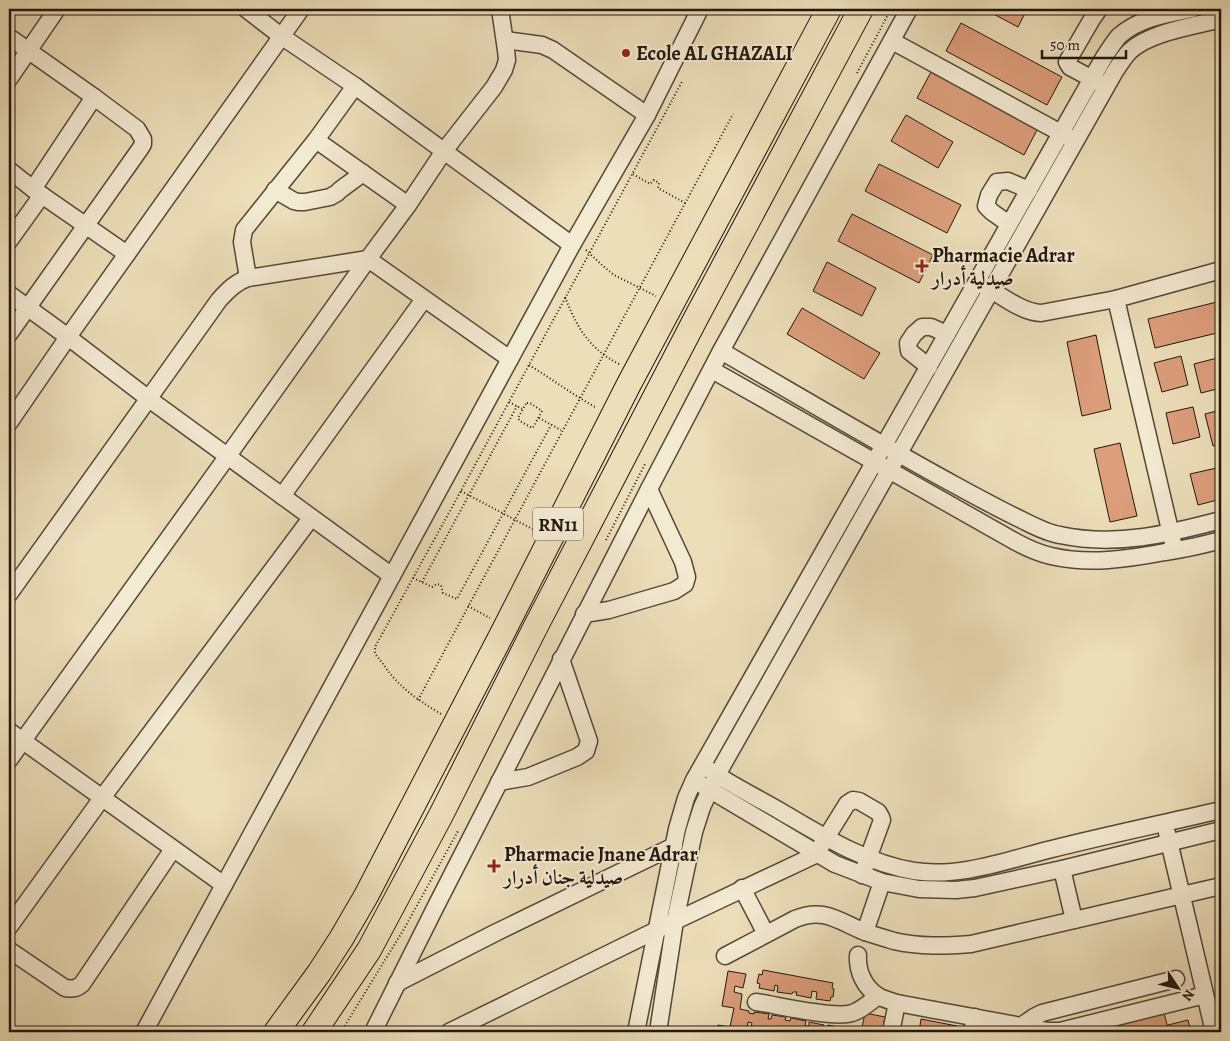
<svg xmlns="http://www.w3.org/2000/svg" width="1230" height="1041" viewBox="0 0 1230 1041" font-family="Alegreya,Amiri,serif">
	<rect width="100%" height="100%" fill="#ecdeb9"/>
	<filter id="stains"><feTurbulence type="fractalNoise" baseFrequency=".004" numOctaves="4"/><feColorMatrix values="0 0 0 0 .2 0 0 0 0 .09 0 0 0 0 .02 0 0 0 .5 -.17"/></filter>
	<radialGradient id="worn" r=".72"><stop offset=".6" stop-color="#630" stop-opacity="0"/><stop offset="1" stop-color="#630" stop-opacity=".3"/></radialGradient>
	<!-- building -->
	<g fill="#dd9e7b" stroke="#22160f">
		<path d="M984,9H1027L1018,27Z"/>
		<path d="M961,23L1062,77L1047,105L946,51Z"/>
		<path d="M931,72L1038,128L1024,155L917,98Z"/>
		<path d="M906,115L953,142L938,168L891,141Z"/>
		<path d="M879,164L961,205L947,233L865,191Z"/>
		<path d="M852,214L933,255L919,283L838,241Z"/>
		<path d="M827,262L876,288L862,316L813,291Z"/>
		<path d="M1221,301V332L1155,348L1148,319Z"/>
		<path d="M802,308L880,353L864,379L787,334Z"/>
		<path d="M1096,335L1111,409L1082,416L1067,342Z"/>
		<path d="M1181,356L1188,385L1162,392L1154,363Z"/>
		<path d="M1221,357V388L1201,393L1194,364Z"/>
		<path d="M1193,407L1200,437L1173,444L1166,413Z"/>
		<path d="M1221,410V444L1213,446L1205,414Z"/>
		<path d="M1120,443L1137,516L1110,522L1094,449Z"/>
		<path d="M1221,467V499L1198,505L1190,474Z"/>
		<path d="M763,970L833,983L832,988L834,989L833,997H831L830,1001L816,999L817,992L812,991L811,998L796,995L797,992H793L792,994L777,992L778,986L775,985L774,991L759,988L760,984L757,983L759,974L762,975Z"/>
		<path d="M728,971L746,974L743,988L735,986L734,992L742,994L740,1009L749,1011V1013L754,1014V1012L769,1014L768,1019H771L772,1015L786,1017L785,1020L790,1021L791,1018L806,1021L805,1026H809V1022L824,1025L823,1027L827,1028L828,1025L843,1028L842,1032H788L789,1030L786,1029L785,1032H769L770,1031L766,1030V1032H757L750,1031L752,1023L748,1022L747,1030L730,1027L734,1008L722,1006Z"/>
		<path d="M1163,1009L1169,1032H1154L1153,1027L1149,1028L1150,1032H1093L1092,1027Z"/>
		<path d="M865,1013L885,1017L882,1032L873,1030V1032H861Z"/>
		<path d="M921,1019L957,1026L956,1032H919Z"/>
		<path d="M1188,1020L1191,1032H1169L1168,1025Z"/>
		<path d="M718,1025L734,1028V1032H716Z"/>
		<path d="M899,1028L916,1032H898Z"/>
	</g>
	<g fill="none" stroke-linecap="round" stroke-linejoin="round">
		<defs>
			<g id="minor">
				<path d="M246,9L281,36L355,86L572,245"/>
				<path d="M1099,9L1092,19L1067,62L1070,67L1100,83"/>
				<path d="M9,37L94,97L137,129L143,139V144L140,149L9,334"/>
				<path d="M505,40L542,45L553,50L647,115"/>
				<path d="M892,41L1070,138"/>
				<path d="M9,79L57,9"/>
				<path d="M316,140L408,205"/>
				<path d="M9,170L33,189L127,254"/>
				<path d="M33,189L94,97"/>
				<path d="M275,190L294,201L298,202H305L330,197L337,193L340,190L363,173"/>
				<path d="M1009,224L992,212L986,206L989,195L997,182L1008,181L1029,190"/>
				<path d="M9,241L42,195"/>
				<path d="M248,278L242,242L244,230L316,140L355,86"/>
				<path d="M983,285C1001,295 1021,312 1041,313L1116,299L1221,270"/>
				<path d="M9,294L68,337L149,399L392,576"/>
				<path d="M1116,299L1173,543"/>
				<path d="M721,351C799,396 876,442 955,485C977,497 999,509 1022,520C1034,526 1047,533 1060,535C1116,547 1168,534 1221,520"/>
				<path d="M929,367L909,351L908,343L914,334L922,327H931L947,334"/>
				<path d="M712,370L1016,542C1027,548 1038,553 1051,556C1089,565 1128,559 1165,552C1184,549 1203,545 1221,540"/>
				<path d="M9,423L68,337L301,9"/>
				<path d="M282,496L424,299"/>
				<path d="M9,594L219,300C228,290 236,282 248,278L368,259L510,359"/>
				<path d="M584,614L609,610L674,591L685,584L687,577L683,562L649,489"/>
				<path d="M9,731L224,885"/>
				<path d="M9,760L227,457L368,259L408,205L444,151L494,87L504,70L507,60L506,50L500,9"/>
				<path d="M708,769C731,785 756,797 780,811C823,836 865,863 914,871C961,878 1007,860 1052,849C1108,835 1165,823 1221,810"/>
				<path d="M499,782L528,777L577,757L586,751L589,741L561,659"/>
				<path d="M702,785L835,864L882,882L919,889L956,890L975,888L1062,869L1221,830"/>
				<path d="M1167,833L1214,1032"/>
				<path d="M1062,869L1074,920"/>
				<path d="M742,888L766,934"/>
				<path d="M9,927L102,798L311,518"/>
				<path d="M865,932L882,882"/>
				<path d="M9,950L65,988C73,989 76,989 82,984L173,849"/>
				<path d="M858,955C857,971 864,987 878,996C883,999 891,1001 897,1003L1048,1031H1060L1205,995"/>
				<path d="M725,956L795,919C824,907 838,921 865,932C874,935 884,938 894,941C920,947 945,946 971,944L1221,886"/>
				<path d="M397,983L495,933L674,846"/>
				<path d="M756,1002C777,1005 834,1019 852,1013C862,1010 870,1002 878,996"/>
				<path d="M1021,1026L1034,1017L1042,1013L1176,979"/>
				<path d="M144,1032L572,245L647,115L700,9"/>
				<path d="M373,1032L436,906L649,489L721,351L909,9"/>
				<path d="M449,1032L675,921L813,856L819,849L847,804L853,800L859,801L878,812L881,817L882,820L862,875"/>
				<path d="M636,1032L677,829L686,798L694,780L1103,59C1108,51 1113,43 1119,36C1139,18 1167,14 1192,9"/>
				<path d="M658,1032L675,921L694,832L702,807L717,775L1114,73C1119,65 1124,57 1130,51C1150,32 1195,26 1221,19"/>
				<path d="M891,1032L897,1003"/>
				<path d="M972,1032L975,1017"/>
			</g>
			<g id="highway">
				<path d="M276,1032L319,973L341,939L366,896L504,630L629,384L829,9"/>
				<path d="M314,1032L369,950L441,815L534,630L696,318L861,9"/>
			</g>
		</defs>
		<!-- minor casing -->
		<use href="#minor" stroke="#54483a" stroke-width="19"/>
		<!-- highway casing -->
		<use href="#highway" stroke="#22160f" stroke-width="26"/>
		<!-- path -->
		<g stroke="#22160f" stroke-width="2" stroke-dasharray="1 2.5" stroke-linecap="butt">
			<path d="M857,73L891,9"/>
			<path d="M633,174L650,184L654,180L659,183L658,188L685,203"/>
			<path d="M586,250L603,266L614,275L656,296"/>
			<path d="M565,297C577,328 590,350 621,365"/>
			<path d="M529,365C552,379 573,395 597,408"/>
			<path d="M509,402L522,409"/>
			<path d="M527,403H530L542,411L534,426L532,428L520,421L518,418L525,405Z"/>
			<path d="M539,418L561,430"/>
			<path d="M461,491L536,531"/>
			<path d="M606,540L645,464"/>
			<path d="M413,578L432,587L437,584L441,585L443,593L457,599L458,597L551,425"/>
			<path d="M422,582L517,406"/>
			<path d="M468,606L490,618"/>
			<path d="M418,700L733,114"/>
			<path d="M441,714C423,703 407,693 393,677C387,670 382,662 376,655L375,652V647L456,500L683,80"/>
			<path d="M341,1032L404,929L458,831"/>
		</g>
		<!-- minor -->
		<use href="#minor" stroke="#f3ead2" stroke-width="16"/>
		<!-- highway -->
		<use href="#highway" stroke="#ecdeb9" stroke-width="24"/>
	</g>
	<!-- markers -->
	<g fill="#8f2418" stroke="#f3ead2" stroke-width="2">
		<circle cx="626" cy="53" r="5"/>
		<path d="M919.5 258.5h5v5h5v5h-5v5h-5v-5h-5v-5h5z"/>
		<path d="M491.5 858.5h5v5h5v5h-5v5h-5v-5h-5v-5h5z"/>
	</g>
	<g text-anchor="middle" stroke-width="4" stroke-linejoin="round" paint-order="stroke">
		<!-- shield labels -->
		<rect fill="#f3ead2" stroke="#61564a" stroke-width="1" x="533" y="507.5" width="50" height="33" rx="4"/>
		<g font-size="19" font-weight="bold" fill="#22160f">
			<text x="558" y="531">RN11</text>
		</g>
		<!-- poi labels -->
		<g font-size="20" font-weight="bold" fill="#22160f" stroke="#f3ead2" text-anchor="start">
			<text x="636" y="60">Ecole AL GHAZALI</text>
			<text x="932" y="262">Pharmacie Adrar<tspan x="932" dy="23">صيدلية أدرار</tspan></text>
			<text x="504" y="861">Pharmacie Jnane Adrar<tspan x="504" dy="23">صيدلية جنان أدرار</tspan></text>
		</g>
	</g>
	<!-- margin -->
	<rect width="1230" height="1041" fill="none" stroke="#ecdeb9" stroke-width="30"/>
	<rect x="10" y="10" width="1210" height="1021" fill="none" stroke="#22160f" stroke-width="2.5"/>
	<rect x="15" y="15" width="1200" height="1011" fill="none" stroke="#22160f"/>
	<!-- north arrow -->
	<g transform="translate(1178 988) rotate(125)" stroke="#f3ead2" stroke-width="4" paint-order="stroke">
	<path d="M0-4L9 19L0 12L-9 19Z" fill="#22160f"/>
	<text y="-8" font-size="14" font-weight="bold" text-anchor="middle" fill="#22160f">N</text>
	</g>
	<!-- scale -->
	<path d="M1042 50v8h84v-8" fill="none" stroke="#22160f" stroke-width="2.5"/>
	<text x="1050" y="50" font-size="15" fill="#22160f" stroke="#f3ead2" stroke-width="4" paint-order="stroke">50 m</text>
	<rect width="100%" height="100%" filter="url(#stains)"/>
	<rect width="100%" height="100%" fill="url(#worn)"/>
</svg>
